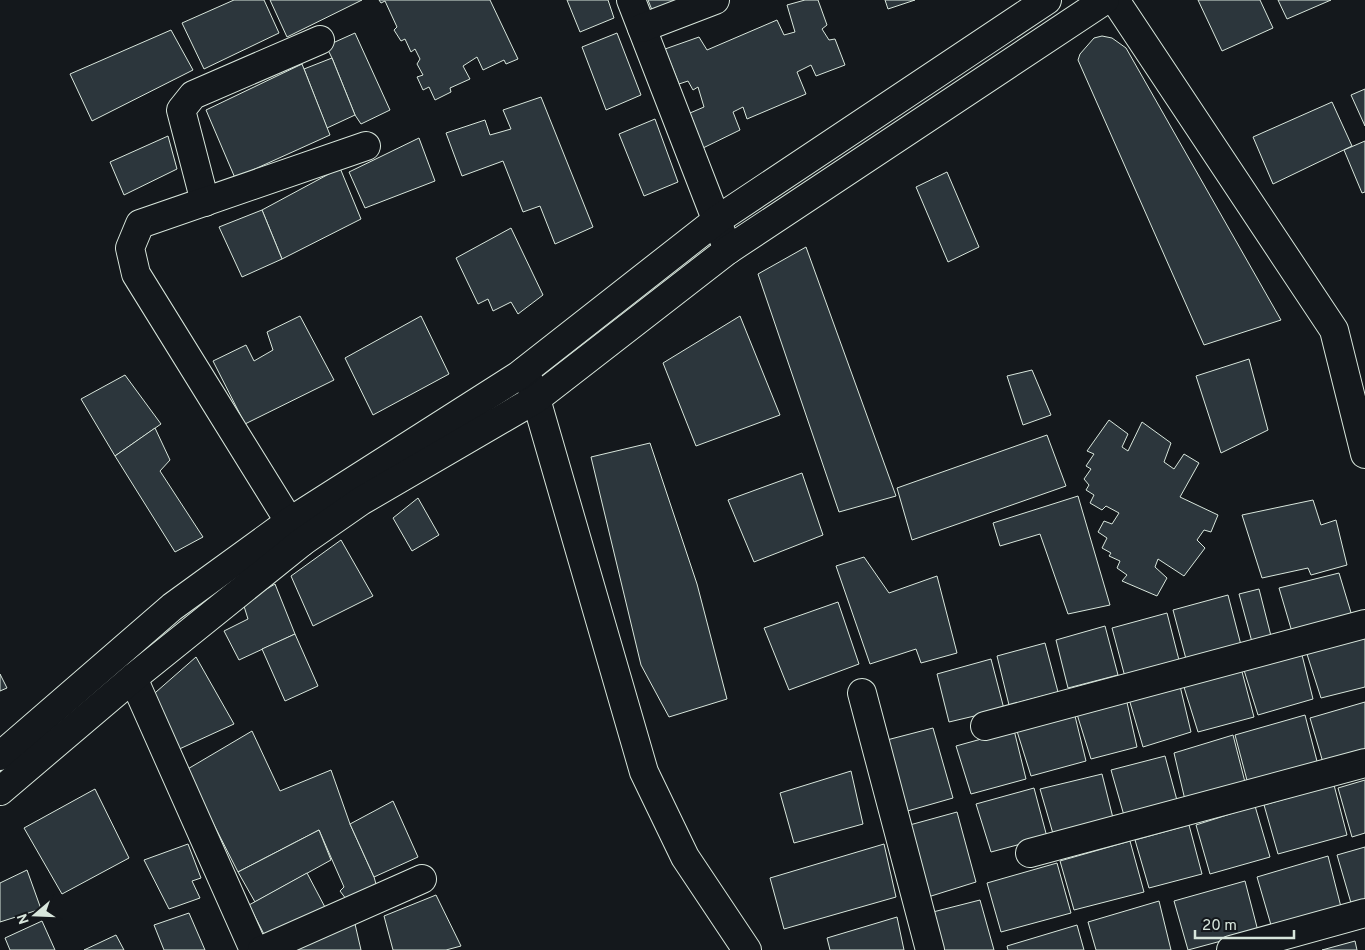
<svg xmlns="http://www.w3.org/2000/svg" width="1365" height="950" viewBox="0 0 1365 950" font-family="Overpass,sans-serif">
	<rect width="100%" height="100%" fill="#14181c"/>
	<!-- building -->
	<g fill="#2c363c" stroke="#d8e6dc">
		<path d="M234,0H264L279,33L204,69L182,23Z"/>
		<path d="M270,0H362L287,37Z"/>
		<path d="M379,0H490L518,59L506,64L504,60L483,70L477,57L463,66L470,79L450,88L451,92L435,100L429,87L423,90L417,77L423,75L417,64L420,59L415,49L411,52L405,39L401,41L394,30L397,27L385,1L381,3Z"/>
		<path d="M567,0H608L614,18L580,32Z"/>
		<path d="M648,0H679L652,10Z"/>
		<path d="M805,0H818L827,25L822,29L829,40L835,39L845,65L816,76L811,65L797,72L806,94L747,119L743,107L733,112L740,130L703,148L690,113L704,107L698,87L693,90L688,81L679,84L665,49L699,37L707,50L777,20L784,35L795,32L787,5Z"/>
		<path d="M885,0H915L888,9Z"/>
		<path d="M1198,0H1260L1273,28L1222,51Z"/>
		<path d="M1278,0H1331L1287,19Z"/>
		<path d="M171,30L193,70L92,121L70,74Z"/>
		<path d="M355,33L390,110L361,124L355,115L332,58L326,46Z"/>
		<path d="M617,33L641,95L606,110L582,47Z"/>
		<path d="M1102,36L1112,38L1126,48L1281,320L1204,345L1078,60L1080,54L1094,38Z"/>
		<path d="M332,58L355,115L327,128L304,69Z"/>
		<path d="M302,64L330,135L235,178L206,110Z"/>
		<path d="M1365,89V126L1351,95Z"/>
		<path d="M541,97L593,227L555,244L540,206L523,212L503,161L462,176L446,133L485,120L490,135L511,129L503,110Z"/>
		<path d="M1332,102L1352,146L1273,184L1253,137Z"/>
		<path d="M655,119L678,182L644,196L619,134Z"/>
		<path d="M168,136L177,169L124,195L110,162Z"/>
		<path d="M419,138L435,181L365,208L349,172Z"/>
		<path d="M1365,141V192L1362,193L1344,150Z"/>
		<path d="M340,168L361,219L282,259L262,210Z"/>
		<path d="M947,172L979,247L948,262L916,187Z"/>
		<path d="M262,210L282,259L242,277L219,227Z"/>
		<path d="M511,228L543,295L518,314L511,302L493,311L488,299L478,304L456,258Z"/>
		<path d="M806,247L896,496L839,512L758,274Z"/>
		<path d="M300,316L334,380L245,424L213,361L246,345L254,361L273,350L267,332Z"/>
		<path d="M421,316L449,374L373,415L345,358Z"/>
		<path d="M740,316L780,415L696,446L663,363Z"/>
		<path d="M1249,359L1268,430L1221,453L1196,376Z"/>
		<path d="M1032,370L1051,415L1023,425L1007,376Z"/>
		<path d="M125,375L161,424L115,456L81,399Z"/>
		<path d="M1109,420L1128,434L1122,447L1128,451L1142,422L1171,443L1164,462L1174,469L1184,454L1199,463L1180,497L1218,515L1211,532L1204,530L1197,540L1205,548L1184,576L1158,559L1155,567L1167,578L1157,596L1122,581L1127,575L1117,568L1120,561L1109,556L1111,553L1102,548L1107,538L1098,532L1104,521L1112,524L1119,513L1106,506L1102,510L1090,503L1094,495L1086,490L1089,485L1084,479L1091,469L1086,466L1094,454L1087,451Z"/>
		<path d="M155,428L170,460L160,471L203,537L175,552L115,456Z"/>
		<path d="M1047,435L1066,486L912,540L897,488Z"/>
		<path d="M650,443L697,584L727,699L669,717L641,665L591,457Z"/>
		<path d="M802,473L823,535L754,562L728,500Z"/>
		<path d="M1078,496L1110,605L1068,614L1040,534L1000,546L993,523Z"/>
		<path d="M418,498L439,535L412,551L393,518Z"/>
		<path d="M1313,500L1321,525L1336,520L1347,565L1311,575L1308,568L1262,578L1242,515Z"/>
		<path d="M341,540L373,596L313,626L291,576Z"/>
		<path d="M864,557L889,593L937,576L957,653L921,663L916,649L870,664L836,566Z"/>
		<path d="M1339,573L1352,616L1292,632L1279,588Z"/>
		<path d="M275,584L295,634L239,660L224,631L248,619L243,603Z"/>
		<path d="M1259,589L1271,636L1252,642L1239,594Z"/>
		<path d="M1228,595L1241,645L1186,659L1173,610Z"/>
		<path d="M838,602L859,664L789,690L764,628Z"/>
		<path d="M1167,613L1180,664L1125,677L1112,628Z"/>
		<path d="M1105,626L1118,675L1068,688L1056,640Z"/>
		<path d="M295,634L318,686L285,701L262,649Z"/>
		<path d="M1364,635L1365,640V687L1321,698L1306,651Z"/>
		<path d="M1045,643L1058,692L1009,705L997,656Z"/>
		<path d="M1301,651L1313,699L1258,715L1243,667Z"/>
		<path d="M196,657L234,724L175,751L148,699Z"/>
		<path d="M991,659L1004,709L949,722L937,674Z"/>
		<path d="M1241,668L1254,717L1198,732L1183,684Z"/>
		<path d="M0,674L7,688L0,691Z"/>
		<path d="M1180,686L1191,732L1143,747L1129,699Z"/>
		<path d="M1126,698L1137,747L1091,759L1076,711Z"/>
		<path d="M1365,702V756L1324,766L1310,718Z"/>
		<path d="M1074,712L1086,761L1031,776L1016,728Z"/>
		<path d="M1305,715L1318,765L1248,784L1235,735Z"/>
		<path d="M933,728L953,798L904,812L883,741Z"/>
		<path d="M1014,730L1026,779L971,794L956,746Z"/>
		<path d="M252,731L280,791L331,770L350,824L374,877L376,884L346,899L340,891L344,887L319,830L238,872L186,770Z"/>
		<path d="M1233,735L1246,786L1185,800L1174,753Z"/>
		<path d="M1165,756L1178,804L1125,819L1111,770Z"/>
		<path d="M851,771L863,824L794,843L780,793Z"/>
		<path d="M1102,774L1114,822L1054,837L1040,789Z"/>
		<path d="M1365,780V833L1352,837L1338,788Z"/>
		<path d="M1334,785L1347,835L1278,854L1264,805Z"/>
		<path d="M1034,788L1047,837L991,852L976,804Z"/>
		<path d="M95,789L129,858L62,894L24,828Z"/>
		<path d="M393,801L418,857L374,877L350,824Z"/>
		<path d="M1255,806L1270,857L1210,874L1196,825Z"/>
		<path d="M957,812L976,882L928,897L906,826Z"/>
		<path d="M1189,825L1202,874L1149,888L1135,840Z"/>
		<path d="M319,830L331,860L255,902L238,872Z"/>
		<path d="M1130,841L1144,892L1074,910L1060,861Z"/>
		<path d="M188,844L201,878L192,881L200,898L169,909L144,860Z"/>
		<path d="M884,844L896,897L784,929L770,878Z"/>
		<path d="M1365,847V900L1351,903L1337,855Z"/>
		<path d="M1328,856L1341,907L1271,925L1257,877Z"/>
		<path d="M1057,863L1071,913L1001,932L987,883Z"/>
		<path d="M27,870L41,909L0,922V883Z"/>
		<path d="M307,873L327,911L268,942L249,905Z"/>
		<path d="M1245,881L1258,931L1188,950L1174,901Z"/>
		<path d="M436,895L461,946L446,950H393L384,916Z"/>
		<path d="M980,900L994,950H940L929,913Z"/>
		<path d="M1159,901L1171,950H1096L1088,922Z"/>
		<path d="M189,913L205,950H164L154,925Z"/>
		<path d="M897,917L904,950H830L827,938Z"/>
		<path d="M42,921L55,950H10L5,938Z"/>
		<path d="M355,924L361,950H293L326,937V930Z"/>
		<path d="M1077,925L1084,950H1008L1007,946Z"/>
		<path d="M116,935L124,950H84Z"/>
		<path d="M1355,941L1357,950H1322Z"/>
	</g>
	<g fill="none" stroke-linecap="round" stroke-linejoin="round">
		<defs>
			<g id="minor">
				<path d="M631,0L728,250"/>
				<path d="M642,28L715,0"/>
				<path d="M205,202L181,110L193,95L320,40"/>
				<path d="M525,371L536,399L644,772L685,857L747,950"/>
				<path d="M302,542L136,274L130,248L140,224L366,146"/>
				<path d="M133,678L254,950"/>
				<path d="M862,693L930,950"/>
				<path d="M985,726L1365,624"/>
				<path d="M1030,853L1365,763"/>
				<path d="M262,950L422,879"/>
				<path d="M1231,950L1365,913"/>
			</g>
			<g id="tertiary">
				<path d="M1115,0L1334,330L1365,454"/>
				<path d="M0,756L172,607L289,522L518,376L717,220L1047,0"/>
				<path d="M0,791L133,678L302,542L361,501L536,399L728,250L1105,0"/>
			</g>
		</defs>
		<!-- minor casing -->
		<use href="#minor" stroke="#d8e6dc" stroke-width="30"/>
		<!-- tertiary casing -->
		<use href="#tertiary" stroke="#d8e6dc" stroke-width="30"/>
		<!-- minor -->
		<use href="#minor" stroke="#14181c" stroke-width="28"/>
		<!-- tertiary -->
		<use href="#tertiary" stroke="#14181c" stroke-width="28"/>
	</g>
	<!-- north arrow -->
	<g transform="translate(35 915) rotate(251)" stroke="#14181c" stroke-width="4" paint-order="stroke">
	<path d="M0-4L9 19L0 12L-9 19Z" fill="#d8e6dc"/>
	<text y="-8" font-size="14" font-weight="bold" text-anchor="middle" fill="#d8e6dc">N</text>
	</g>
	<!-- scale -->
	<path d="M1195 930v8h99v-8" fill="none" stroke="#d8e6dc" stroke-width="2.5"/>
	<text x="1202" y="930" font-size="15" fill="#d8e6dc" stroke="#14181c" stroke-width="4" paint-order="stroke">20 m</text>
</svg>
